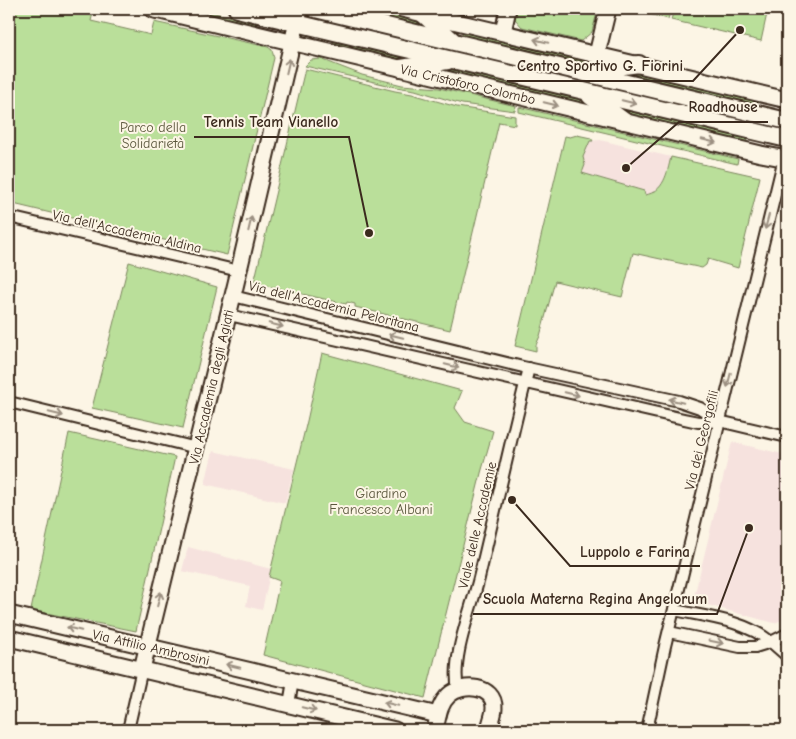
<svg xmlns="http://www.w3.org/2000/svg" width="796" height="739" viewBox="0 0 796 739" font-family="'Comic Neue',sans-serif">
	<rect width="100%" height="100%" fill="#fcf5e5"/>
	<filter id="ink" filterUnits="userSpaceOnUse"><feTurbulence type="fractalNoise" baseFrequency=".02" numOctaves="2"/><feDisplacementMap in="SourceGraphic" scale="10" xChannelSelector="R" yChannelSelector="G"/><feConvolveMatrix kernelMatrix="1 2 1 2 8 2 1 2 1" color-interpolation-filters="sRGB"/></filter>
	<g filter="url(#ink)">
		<!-- built -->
		<g fill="#f6e2de">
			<path d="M600,140L671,157L662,185L653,193L645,195L644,191L582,173L584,170L583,157L590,141Z"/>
			<path d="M732,442L787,455V618L774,623L693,601Z"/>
			<path d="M213,451L294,469L285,503L205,484Z"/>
			<path d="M188,547L271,569L262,610L246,606L250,586L182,571Z"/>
		</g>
		<!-- green -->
		<g fill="#badf9a" stroke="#7a845c">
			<path d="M9,9H94L91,21L151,35L154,22L268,47L272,50L274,58L227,255L9,203Z"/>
			<path d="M170,9H198L256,23L255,28Z"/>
			<path d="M353,9C379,9 409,12 431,27Z"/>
			<path d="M517,9H598L592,32L581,41L522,27L515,19Z"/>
			<path d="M630,9H671L668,19Z"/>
			<path d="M674,9H768L761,41L671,20Z"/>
			<path d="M463,29L616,65L597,66L462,35Z"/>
			<path d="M334,41L418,61L408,64L333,46Z"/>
			<path d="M321,59L362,75L402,85L439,88L516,106L515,111L462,104L415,90L396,87L305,66L311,60Z"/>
			<path d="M443,68L581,99L580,104L425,69Z"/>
			<path d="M305,69L395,91L412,94L457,107L515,116V125L499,122L450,330L355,307V304L347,302L346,304L254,283Z"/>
			<path d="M637,70L757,99L756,104L619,71Z"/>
			<path d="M519,107L738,159L737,164L519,112Z"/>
			<path d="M611,107L747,139L746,144L624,115Z"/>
			<path d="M577,135L591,138L593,141H590L583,157L585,165L582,173L644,191L645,195C664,192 667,173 671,157L760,177L738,268L708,259L706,265L702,268L633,253L622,297L555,281L540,336L536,345V351L515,346L565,136L570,137Z"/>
			<path d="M129,262L217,287L183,428L92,408Z"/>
			<path d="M322,353L462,391L455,408L465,422L493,431L481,473L425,698L263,655L280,581L269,577L307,421Z"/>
			<path d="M69,433L175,457L136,631L31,610Z"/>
		</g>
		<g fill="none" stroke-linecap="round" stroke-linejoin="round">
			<defs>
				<g id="street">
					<path d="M9,217L239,271"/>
					<path d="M233,296L523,367L679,401L700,408L719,421"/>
					<path d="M229,315L684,419L698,422L719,421L787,437"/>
					<path d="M9,402L197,448"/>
					<path d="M669,632L740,647H755L771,642C744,620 707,617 674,610"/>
					<path d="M787,634L771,642L787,656"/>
					<path d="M458,689C451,657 471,611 479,578C496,508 511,438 529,368"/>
					<path d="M289,704L293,681"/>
					<path d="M489,727L502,730"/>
					<path d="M128,730L142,669"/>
					<path d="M647,730L665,646L784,158"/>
				</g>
				<g id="secondary">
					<path d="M152,9L761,154L787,159"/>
					<path d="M402,9L787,100"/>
					<path d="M503,32L508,9"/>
					<path d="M597,54L608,9"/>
					<path d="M9,614L438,715"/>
					<path d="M9,638L395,730"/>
					<path d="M142,669L236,283L300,9"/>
					<path d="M435,730C438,717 439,704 449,695C462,683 495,685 494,708C494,715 490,723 489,730"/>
				</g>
				<g id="primary">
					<path d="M155,9L156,10"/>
					<path d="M237,9L787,139"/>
					<path d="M315,9L787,121"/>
					<path d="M423,14L452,40"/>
					<path d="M401,68L448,61"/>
					<path d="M594,70L639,64"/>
					<path d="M590,96L624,121"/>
				</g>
			</defs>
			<!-- street casing -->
			<use href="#street" stroke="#3b2a1e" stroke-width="14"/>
			<!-- secondary casing -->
			<use href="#secondary" stroke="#3b2a1e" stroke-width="19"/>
			<!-- primary casing -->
			<use href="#primary" stroke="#3b2a1e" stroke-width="20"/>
			<!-- street -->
			<use href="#street" stroke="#fcf5e5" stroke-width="10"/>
			<!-- secondary -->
			<use href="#secondary" stroke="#fcf5e5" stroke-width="15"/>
			<!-- primary -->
			<use href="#primary" stroke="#fcf5e5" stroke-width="16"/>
		</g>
		<!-- one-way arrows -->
		<defs><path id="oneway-shaft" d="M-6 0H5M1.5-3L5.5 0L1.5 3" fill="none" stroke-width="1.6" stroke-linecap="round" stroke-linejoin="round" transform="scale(1.25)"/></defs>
		<g stroke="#9c9082">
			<use href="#oneway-shaft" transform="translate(541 41) rotate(-167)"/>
			<use href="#oneway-shaft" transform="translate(288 66) rotate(-77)"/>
			<use href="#oneway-shaft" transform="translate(629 102) rotate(14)"/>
			<use href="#oneway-shaft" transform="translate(551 104) rotate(13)"/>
			<use href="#oneway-shaft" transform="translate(709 141) rotate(14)"/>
			<use href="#oneway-shaft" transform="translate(767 222) rotate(105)"/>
			<use href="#oneway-shaft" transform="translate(250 224) rotate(-77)"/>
			<use href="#oneway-shaft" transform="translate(276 325) rotate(13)"/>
			<use href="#oneway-shaft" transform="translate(396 336) rotate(-166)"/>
			<use href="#oneway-shaft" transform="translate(452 366) rotate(13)"/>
			<use href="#oneway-shaft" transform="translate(729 380) rotate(104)"/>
			<use href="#oneway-shaft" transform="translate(572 394) rotate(13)"/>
			<use href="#oneway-shaft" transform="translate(676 401) rotate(-167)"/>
			<use href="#oneway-shaft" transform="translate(56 414) rotate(13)"/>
			<use href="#oneway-shaft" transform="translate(159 599) rotate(-76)"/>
			<use href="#oneway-shaft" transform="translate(74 629) rotate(-167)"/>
			<use href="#oneway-shaft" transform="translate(716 642) rotate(12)"/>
			<use href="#oneway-shaft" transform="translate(233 666) rotate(-167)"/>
			<use href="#oneway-shaft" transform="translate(391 704) rotate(-167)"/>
			<use href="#oneway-shaft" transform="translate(309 709) rotate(14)"/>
		</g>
	</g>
	<g text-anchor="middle" stroke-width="4" stroke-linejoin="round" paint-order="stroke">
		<!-- street labels -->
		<g font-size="14" fill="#3b2a1e" stroke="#fcf5e5">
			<text transform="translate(468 84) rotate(13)" y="5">Via Cristoforo Colombo</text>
			<text transform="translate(127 231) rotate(13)" y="5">Via dell'Accademia Aldina</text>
			<text transform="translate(334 306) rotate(14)" y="5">Via dell'Accademia Peloritana</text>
			<text transform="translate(211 387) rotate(-77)" y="5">Via Accademia degli Agiati</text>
			<text transform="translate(701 440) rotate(-76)" y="5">Via dei Georgofili</text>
			<text transform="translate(477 525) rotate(-77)" y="5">Viale delle Accademie</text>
			<text transform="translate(151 647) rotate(13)" y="5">Via Attilio Ambrosini</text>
		</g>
		<!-- park labels -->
		<g font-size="14" fill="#5b573d" stroke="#fcf5e5">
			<text x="153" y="132">Parco della<tspan x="153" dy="16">Solidarietà</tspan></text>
			<text x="381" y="498">Giardino<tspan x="381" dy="16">Francesco Albani</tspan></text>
		</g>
	</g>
	<!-- callouts -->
	<path fill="none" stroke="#3b2a1e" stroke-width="2" d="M740 30L693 81H507M626 168L679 122H768M369 233L349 137H194M512 500L570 566H700M749 528L717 614H473"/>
	<g fill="#3b2a1e" stroke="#fcf5e5" stroke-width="2">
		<circle cx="740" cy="30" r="5"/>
		<circle cx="626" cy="168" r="5"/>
		<circle cx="369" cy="233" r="5"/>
		<circle cx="512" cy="500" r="5"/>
		<circle cx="749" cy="528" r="5"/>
	</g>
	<g font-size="15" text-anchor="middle" font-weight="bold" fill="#3b2a1e" stroke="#fcf5e5" stroke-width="4" stroke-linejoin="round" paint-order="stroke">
		<text x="600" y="71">Centro Sportivo G. Fiorini</text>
		<text x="723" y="112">Roadhouse</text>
		<text x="271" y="127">Tennis Team Vianello</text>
		<text x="635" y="557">Luppolo e Farina</text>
		<text x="595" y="604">Scuola Materna Regina Angelorum</text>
	</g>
	<!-- margin -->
	<rect width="796" height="739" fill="none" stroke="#fcf5e5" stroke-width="30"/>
	<rect x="15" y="15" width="766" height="709" fill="none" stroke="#3b2a1e" stroke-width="2" filter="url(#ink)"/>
</svg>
